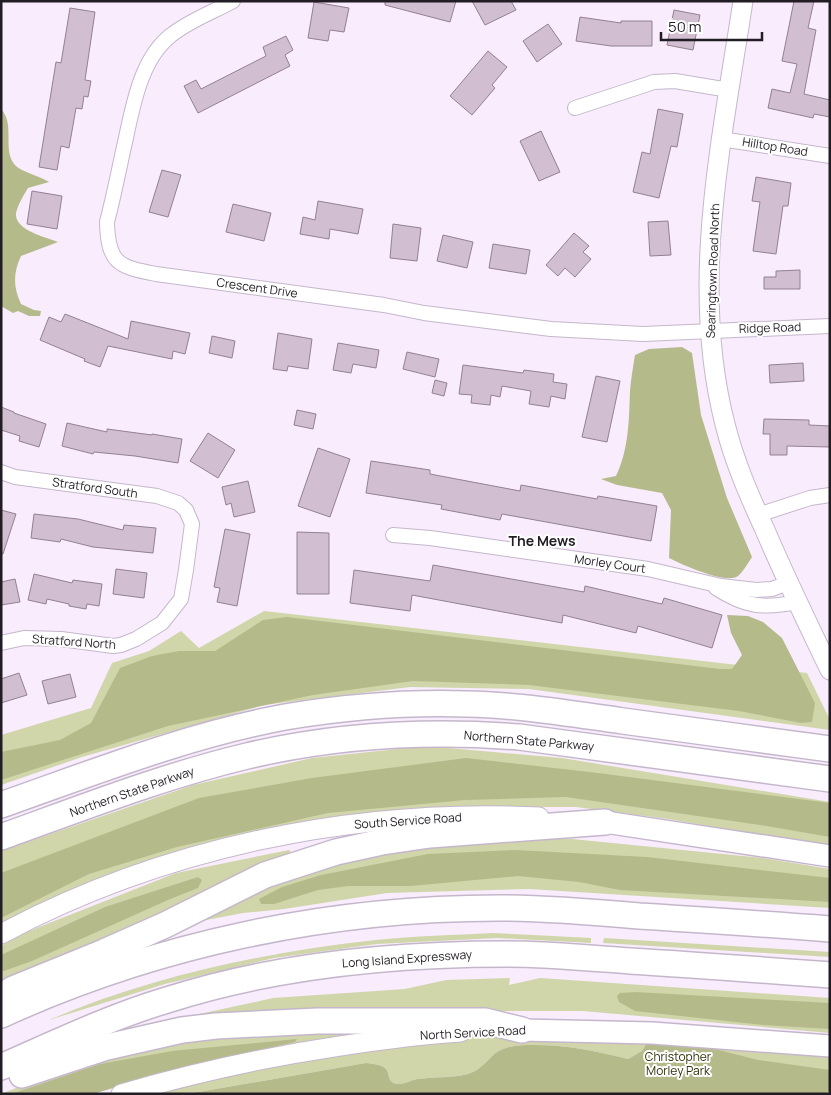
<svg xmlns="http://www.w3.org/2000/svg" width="831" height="1095" viewBox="0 0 831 1095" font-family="Manrope,sans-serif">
	<rect width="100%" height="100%" fill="#f8ecfd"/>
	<!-- green -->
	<g fill="#d0d6aa">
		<path d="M264,611L807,673L830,720V730L529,689L410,687L264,705L82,757L1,785V735L91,708L112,663L149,651L181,631L199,648Z"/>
		<path d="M426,746L562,758L830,802V847L668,819L576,807H456L332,818L4,925L1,923V851L193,785L312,758Z"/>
		<path d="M478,838L572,839L763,858L830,869V908L529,889L387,893L284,909L243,913L201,921L199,917L299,872L396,845Z"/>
		<path d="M289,850L294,856L1,986V946L24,933L176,873Z"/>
		<path d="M493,933L591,938V943L497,938L377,944L274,958L165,984L49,1020C151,976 266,952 376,940C414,936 454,935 493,933Z"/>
		<path d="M604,938L830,952V957L603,943Z"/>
		<path d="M510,978L509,985L540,978L830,998V1033L583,1011H427L181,1018L273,998L405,989L446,980Z"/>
		<path d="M343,1032L359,1037L213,1061L91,1094H1L82,1062L218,1037Z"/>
		<path d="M525,1032L652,1033L830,1047V1094H644L651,1034L642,1051L628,1059C595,1051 568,1045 534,1045C523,1045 513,1045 503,1049C491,1053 485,1067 473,1072C458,1079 431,1076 413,1080C408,1082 403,1084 398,1084C386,1083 391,1073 385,1068C380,1064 373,1064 366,1063L187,1094H128C230,1066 335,1043 441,1035C469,1032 497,1033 525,1032Z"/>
	</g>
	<!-- forest -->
	<g fill="#b5ba8a">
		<path d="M1,109C16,125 1,151 16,166C21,171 41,177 49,182L28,188C24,195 18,204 16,213C14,230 45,237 58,242L21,256C13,273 13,287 21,304L34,310L41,311L40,316H29L18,311L13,313L1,306Z"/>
		<path d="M682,347L692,353L701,415L727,498L752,557C748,563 743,572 738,576C726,585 681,564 669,558L671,510L662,493L617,485L601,479L616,476C629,449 629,419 630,391C631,379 633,367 635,355L649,349Z"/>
		<path d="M727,615L748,616L763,622L782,638L815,703L812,722L801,723L739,711L529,685L413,681L313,695L168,726L1,780V752L60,740L91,723L120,668L152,656L179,651H215L263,620L287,617L720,669H732L742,655L731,633Z"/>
		<path d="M466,758L598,773L830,803V837L760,825L566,797L465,800L328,813L177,847L89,874L1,918V873L199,798L312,778Z"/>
		<path d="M515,850L647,857L830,878V902L620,890L579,882L518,876L411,886H348L318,890L274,904H261L259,899L282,887L321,875L428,854Z"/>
		<path d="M198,877L202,880L198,888L168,900L32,961L1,972V955L105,907Z"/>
		<path d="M635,992L830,1003V1029L763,1025L635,1011L619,1002L617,996L620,993Z"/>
		<path d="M652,1033L758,1060L830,1070V1089L825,1094H187L366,1063C373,1064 380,1064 385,1068C391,1073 386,1083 398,1084C403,1084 408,1082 413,1080C431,1076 458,1079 473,1072C485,1067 491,1053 503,1049C513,1045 523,1045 534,1045C568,1045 595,1051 628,1059L642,1051Z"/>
		<path d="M297,1039L295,1042L164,1072L93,1094H11L100,1064L172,1051Z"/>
	</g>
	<!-- building -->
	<g fill="#d1bed0" stroke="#938192">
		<path d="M385,1H456L450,22L385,5Z"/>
		<path d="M472,1H511L516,10L485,25Z"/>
		<path d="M794,1H814L808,28L816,30L804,94L830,100V117L814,114L813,118L768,108L772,89L790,93L797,64L782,61Z"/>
		<path d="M314,2L349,8L344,32L330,30L328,41L308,38Z"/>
		<path d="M70,8L95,12L85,80L91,81L88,97L84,96L82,109L76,108L69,148L61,146L57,170L39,167L56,62L61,63Z"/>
		<path d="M674,10L700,15L693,50L667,45Z"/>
		<path d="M580,17L621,23V21H652V46H611L576,41Z"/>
		<path d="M548,24L562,44L537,62L523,41Z"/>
		<path d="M286,36L293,50L285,55L290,66L198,113L184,86L196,80L201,89L266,56L263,47Z"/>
		<path d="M488,51L507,67L492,85L495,88L472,115L450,96Z"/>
		<path d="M658,109L683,114L677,147L671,146L659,198L633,192L642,152L650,154Z"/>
		<path d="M541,131L560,172L539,181L520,141Z"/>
		<path d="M162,170L181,175L168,217L149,212Z"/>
		<path d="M756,177L791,183L788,206H783L776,254L753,251L760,202L752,201Z"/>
		<path d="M32,191L62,196L57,229L27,224Z"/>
		<path d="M318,201L363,209L358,234L330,229L329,239L300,234L303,217L315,220Z"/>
		<path d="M233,204L271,213L264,241L226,232Z"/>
		<path d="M668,221L671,255L650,256L648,222Z"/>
		<path d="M393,224L421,228L417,261L390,258Z"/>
		<path d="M574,233L589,246L583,252L591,259L575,277L565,268L558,276L546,265Z"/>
		<path d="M443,235L473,242L467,268L437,261Z"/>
		<path d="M493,244L530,250L526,274L489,268Z"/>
		<path d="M800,270V289H764V277H776V271Z"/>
		<path d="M65,314L128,339L131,321L190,333L185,354L173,351L172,359L108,346L100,367L84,361L85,359L40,340L49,317L61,322Z"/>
		<path d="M278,333L312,339L308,369L288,366L287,371L273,369Z"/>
		<path d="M212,336L235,341L232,358L209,353Z"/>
		<path d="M338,343L379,350L376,368L353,364L351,373L333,370Z"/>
		<path d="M407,352L439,359L435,377L403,369Z"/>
		<path d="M803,363L804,381L770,383L769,365Z"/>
		<path d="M463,365L523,373L524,370L554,374L553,382L567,384L565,399L551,396L549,407L529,404L531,391L502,386L500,397L491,395L490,405L471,403L472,395L459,394Z"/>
		<path d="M596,376L620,381L607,442L582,437Z"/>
		<path d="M435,380L447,383L444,396L432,393Z"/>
		<path d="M1,407L14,412V413L46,424L39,447L19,441L20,436L1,430Z"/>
		<path d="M297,410L316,414L313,429L294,425Z"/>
		<path d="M764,419L809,420V425L830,426V447L787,446V455H770V434H763Z"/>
		<path d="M67,423L107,432V429L152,435V434L182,439L178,463L135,456L94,452L93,454L62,446Z"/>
		<path d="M208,433L235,450L218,478L190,461Z"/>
		<path d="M318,448L350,459L330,517L298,506Z"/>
		<path d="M371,461L430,470V474L520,491L521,485L597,499L598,496L657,506L651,541L502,514L500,520L441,509L442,505L366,493Z"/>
		<path d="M248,481L255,512L234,517L231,503L226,505L222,487Z"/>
		<path d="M1,510L16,514L3,554H1Z"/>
		<path d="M34,514L78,519L123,530L124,525L156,528L153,553L93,547L61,539L60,542L31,538Z"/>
		<path d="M225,529L250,534L237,606L217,602L220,588L214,587Z"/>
		<path d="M297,532L329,533V594H297Z"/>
		<path d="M433,565L584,592L585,586L662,604L664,598L722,615L712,648L638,626L636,633L563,615L562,623L412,595L410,611L350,603L354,570L430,581Z"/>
		<path d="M116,569L147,573L144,598L113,594Z"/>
		<path d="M34,574L72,583L73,580L102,584L99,606L87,604L86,609L69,606V604L47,599L46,604L28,600Z"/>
		<path d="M15,579L20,602L1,605V582Z"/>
		<path d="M19,673L27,695L1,703V679Z"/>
		<path d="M70,674L76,697L48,704L42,681Z"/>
	</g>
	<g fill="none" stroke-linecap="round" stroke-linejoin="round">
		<defs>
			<g id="minor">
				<path d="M233,1C213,12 188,21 170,36C138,62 132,113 123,151C118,175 113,199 107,222C108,263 118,267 156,274L384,305L424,313L551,329L643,334L830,326"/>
				<path d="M575,108L654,82L675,81L729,90"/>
				<path d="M721,139L830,156"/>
				<path d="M1,472L15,477L157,496L178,503L186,510L192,524L186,570L181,599L162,623L136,639L121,645L113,646L61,639L24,638L1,643"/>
				<path d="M758,515L810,498L830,495"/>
				<path d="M393,535L430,538L648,569L721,586L756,590L772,589L788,583"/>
				<path d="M716,588C745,607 764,609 797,602"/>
			</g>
			<g id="secondary">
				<path d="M743,1C722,140 689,285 725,424C734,461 749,495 765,530C785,577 808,624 830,670"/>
				<path d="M1,934C164,847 355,808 539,817"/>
				<path d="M121,1094C193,1073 266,1057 340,1046C380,1040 421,1034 461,1032"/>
			</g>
			<g id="primary">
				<path d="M605,822L830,856"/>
				<path d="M522,1030L652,1033L830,1046"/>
			</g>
			<g id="motorway">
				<path d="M1,805C95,772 188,735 285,717C345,707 406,702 467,704C520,705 572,714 623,721C692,730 761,740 830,749"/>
				<path d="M1,837C82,808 163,776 247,756C336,735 427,730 519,737L830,779"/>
				<path d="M1,997L13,989L104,952L165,925L265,875L336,852L382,842L430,835L605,822"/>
				<path d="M1,1015C157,944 328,908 499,908C546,908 593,912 639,916C703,920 766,924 830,929"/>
				<path d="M1,1067C56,1043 110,1017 167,1000C276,965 393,954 507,954C548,954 589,958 630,961C697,965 763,970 830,975"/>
				<path d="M22,1075L107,1047L182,1030L216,1026L318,1021H485L522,1030"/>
			</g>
		</defs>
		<!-- minor casing -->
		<use href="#minor" stroke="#c5b7cb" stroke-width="16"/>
		<!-- secondary casing -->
		<use href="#secondary" stroke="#c5b7cb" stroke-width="21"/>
		<!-- primary casing -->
		<use href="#primary" stroke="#c5b7cb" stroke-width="24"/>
		<!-- motorway casing -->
		<use href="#motorway" stroke="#c5b7cb" stroke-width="28"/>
		<!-- minor -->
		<use href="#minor" stroke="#fff" stroke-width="14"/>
		<!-- secondary -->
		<use href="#secondary" stroke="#fff" stroke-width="19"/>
		<!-- primary -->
		<use href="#primary" stroke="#fff" stroke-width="21"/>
		<!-- motorway -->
		<use href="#motorway" stroke="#fff" stroke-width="25"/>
	</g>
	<g text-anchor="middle" stroke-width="4" stroke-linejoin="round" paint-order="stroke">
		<!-- street labels -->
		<g font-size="12" fill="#221d24" stroke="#fefefe">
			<text transform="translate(775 147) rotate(9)" y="4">Hilltop Road</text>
			<text transform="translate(713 271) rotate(-88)" y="4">Searingtown Road North</text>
			<text transform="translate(257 288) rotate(8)" y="4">Crescent Drive</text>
			<text transform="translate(770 328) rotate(-2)" y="4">Ridge Road</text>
			<text transform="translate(95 488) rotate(8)" y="4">Stratford South</text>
			<text transform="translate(610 564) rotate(8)" y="4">Morley Court</text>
			<text transform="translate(74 642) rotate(4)" y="4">Stratford North</text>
			<text transform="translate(529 741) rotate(5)" y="4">Northern State Parkway</text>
			<text transform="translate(132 792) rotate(-19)" y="4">Northern State Parkway</text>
			<text transform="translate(408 821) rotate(-4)" y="4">South Service Road</text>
			<text transform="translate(407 959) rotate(-4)" y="4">Long Island Expressway</text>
			<text transform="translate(473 1033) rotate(-3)" y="4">North Service Road</text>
		</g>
		<!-- park labels -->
		<g font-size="12" fill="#30330c" stroke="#fefefe">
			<text x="678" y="1061">Christopher<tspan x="678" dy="14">Morley Park</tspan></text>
		</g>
		<!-- neighbourhood labels -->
		<g font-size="14" font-weight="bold" fill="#221d24" stroke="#fefefe">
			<text x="542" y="546">The Mews</text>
		</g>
	</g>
	<!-- border -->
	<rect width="831" height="1095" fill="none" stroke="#221d24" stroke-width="5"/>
	<!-- scale -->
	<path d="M661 32v8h101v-8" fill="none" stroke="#221d24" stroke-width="2.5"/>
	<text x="668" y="32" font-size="15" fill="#221d24" stroke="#fefefe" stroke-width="4" paint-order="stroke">50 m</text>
</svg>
